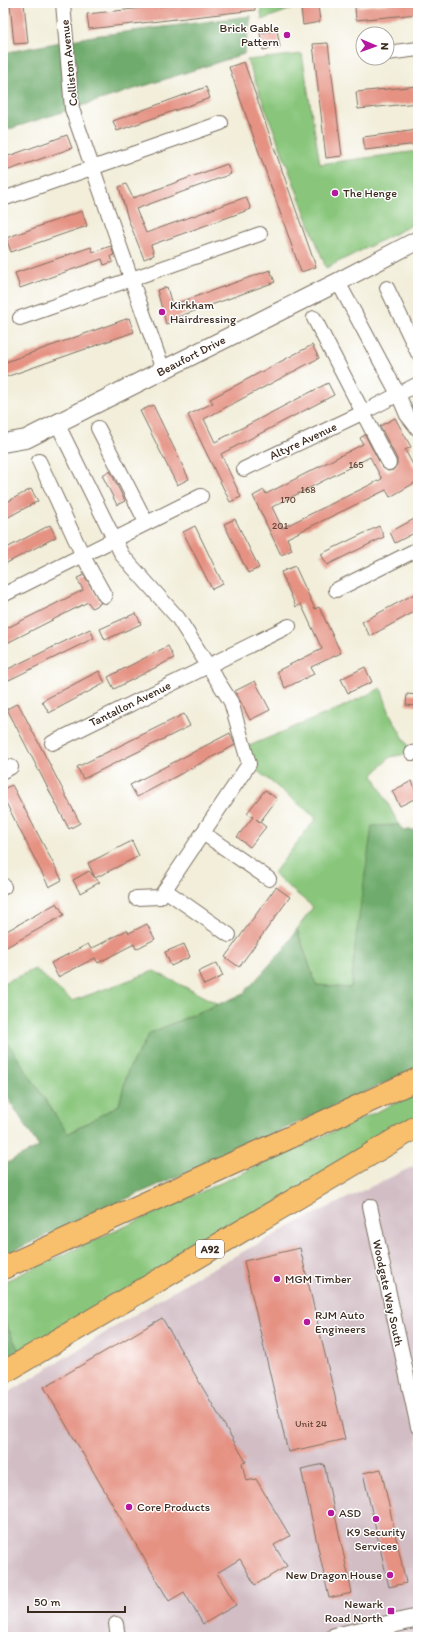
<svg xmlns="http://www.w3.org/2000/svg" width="421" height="1640" viewBox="0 0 421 1640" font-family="Itim,sans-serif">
	<rect width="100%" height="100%" fill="#fff"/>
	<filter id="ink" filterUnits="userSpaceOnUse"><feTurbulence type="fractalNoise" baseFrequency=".025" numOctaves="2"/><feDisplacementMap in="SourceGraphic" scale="8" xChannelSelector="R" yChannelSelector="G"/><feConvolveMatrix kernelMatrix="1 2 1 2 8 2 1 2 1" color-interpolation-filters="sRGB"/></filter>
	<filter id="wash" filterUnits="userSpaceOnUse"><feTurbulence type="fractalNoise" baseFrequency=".012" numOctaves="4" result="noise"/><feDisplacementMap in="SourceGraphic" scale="16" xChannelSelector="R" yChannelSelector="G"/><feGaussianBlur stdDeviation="0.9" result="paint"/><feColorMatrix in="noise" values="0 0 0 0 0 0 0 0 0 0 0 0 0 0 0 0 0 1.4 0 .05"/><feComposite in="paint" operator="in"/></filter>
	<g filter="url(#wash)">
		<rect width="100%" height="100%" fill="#f2eeda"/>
		<!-- industrial -->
		<path fill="#d2bdc5" d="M418,1164V1637H3V1396L194,1278L304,1219Z"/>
		<!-- green -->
		<g fill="#89c67c" stroke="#62784d">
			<path d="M260,3H307L262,20Z"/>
			<path d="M302,54L320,164L418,151V222L326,268L247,60Z"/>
			<path d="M381,688L390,714L412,753L390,757L373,775L399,825L372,827L351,988L316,985L297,929L313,907L273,874L316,818L249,764L244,748L340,708Z"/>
			<path d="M35,969L72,1001L154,971L218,1004L150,1033L128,1070L119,1105L67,1134L3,1036V983Z"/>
			<path d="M418,1093V1122L19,1351L3,1318V1282Z"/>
		</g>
		<!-- forest -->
		<g fill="#6eab6c" stroke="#546a45">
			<path d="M251,16L244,54L3,131V53L93,36Z"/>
			<path d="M399,825L403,830H418V1068L236,1151L71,1223L3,1256V1165L39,1147L3,1090V1036L68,1134L119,1105L128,1070L150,1033L243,994L284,949L297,929L316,985L351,988L356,937L372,826Z"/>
			<path d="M3,1318L19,1351L3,1361Z"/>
		</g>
		<g id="blocks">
			<!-- building -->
			<g fill="#e59283" fill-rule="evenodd">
				<path d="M24,3L28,43L14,44L10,4Z"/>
				<path d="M190,3H255V10L89,29L87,14Z"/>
				<path d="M396,3H418V14L356,20L355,7Z"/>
				<path d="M318,5L320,22L303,25L301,8Z"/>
				<path d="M277,30L280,47L263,50L260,33Z"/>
				<path d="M328,43L342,156L326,158L313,44Z"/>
				<path d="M244,62L316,267L301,272L229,67Z"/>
				<path d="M418,86V103L358,109L356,92Z"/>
				<path d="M206,87L210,98L117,131L113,121Z"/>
				<path d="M418,130V144L365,150L363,137Z"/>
				<path d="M67,135L72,148L3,172V158Z"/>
				<path d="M227,164L231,174L136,209L146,233L246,197L251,209L151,245L154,255L144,259L128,219L119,187L126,184L133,198Z"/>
				<path d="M82,211L87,226L11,252L6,238Z"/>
				<path d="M111,246L114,255L111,256L113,262L104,265L102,259L20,288L15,273L91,247L93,252Z"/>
				<path d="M270,270L275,282L175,318L176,321L166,324L157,290L167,287L172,305Z"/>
				<path d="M129,318L134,332L3,378V363Z"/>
				<path d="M312,345L319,358L204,419L215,442L328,383L334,395L221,454L241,497L230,502L188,415L213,403L210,399Z"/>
				<path d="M153,405L189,479L177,485L140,411Z"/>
				<path d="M395,418L411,447L405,450L418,474V481L390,497L386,490L287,538L292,550L281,555L253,496L264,490L266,494L363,444L360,438L365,435L382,467L388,471L393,470L397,464V459L380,426ZM370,457L382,479L282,528L272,507Z"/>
				<path d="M110,471L125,501L117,505L102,475Z"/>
				<path d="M31,489L38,501L3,520V504Z"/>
				<path d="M418,517V531L395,543L390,532Z"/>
				<path d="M235,519L259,568L248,573L224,524Z"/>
				<path d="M50,525L56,537L3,565V550Z"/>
				<path d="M195,526L223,584L212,589L183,532Z"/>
				<path d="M379,526L384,537L327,565L321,554Z"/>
				<path d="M295,566L315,609L319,607L341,653L311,667L314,674L285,688L277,671L322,649L301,604L296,607L281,572Z"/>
				<path d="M84,575L101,603L92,608L88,602L3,645V630L83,590L77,578Z"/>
				<path d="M418,592V610L370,636L362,622Z"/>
				<path d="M136,613L141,624L105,640L100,629Z"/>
				<path d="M90,629L94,638L9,680L4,671Z"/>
				<path d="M168,646L174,658L114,689L108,677Z"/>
				<path d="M365,667L372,682L348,693L341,679Z"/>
				<path d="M99,671L105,683L49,713L42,701Z"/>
				<path d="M255,681L270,710L250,720L235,691Z"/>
				<path d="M407,694L418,695V706L406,705Z"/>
				<path d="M18,703L80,823L69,829L7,709Z"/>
				<path d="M184,714L190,726L83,779L77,767Z"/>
				<path d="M230,733L235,745L137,797L130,785Z"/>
				<path d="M412,781L418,797L400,806L392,791Z"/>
				<path d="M12,785L62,880L49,887L3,797V789Z"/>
				<path d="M265,790L277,799L260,822L256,819L266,827L250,847L237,837L253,817L247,813Z"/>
				<path d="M132,841L139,856L95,878L100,882L80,893L73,880L89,871L95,878L88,863Z"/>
				<path d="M276,887L290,897L239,967L225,957Z"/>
				<path d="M57,903L64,915L3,949V933Z"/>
				<path d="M147,924L155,939L136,949L134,944L98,963L95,958L58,977L51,963L88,944L91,949L127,930L129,933Z"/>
				<path d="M184,944L190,957L171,966L165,952Z"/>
				<path d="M217,963L223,976L204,985L198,972Z"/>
				<path d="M300,1248L345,1439L288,1452L244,1261Z"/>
				<path d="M162,1318L246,1462L242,1463L246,1481L256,1479L290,1536L274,1545L287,1566L255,1585L240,1559L217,1573L236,1605L203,1624L184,1592L169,1601L44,1387Z"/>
				<path d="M324,1464L352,1593L329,1598L301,1469Z"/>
				<path d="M381,1469L406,1583L389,1587L363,1473Z"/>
			</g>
		</g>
	</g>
	<g filter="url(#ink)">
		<use href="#blocks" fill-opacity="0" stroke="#7b6f60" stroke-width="1"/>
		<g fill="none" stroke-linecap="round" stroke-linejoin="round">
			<defs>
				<g id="minor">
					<path d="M63,3L72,109L163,370"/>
					<path d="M387,53L418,49"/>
					<path d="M3,199L221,123"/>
					<path d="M338,282L398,394L407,415L418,429"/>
					<path d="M387,288L418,353"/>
					<path d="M20,318L260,234"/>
					<path d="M314,318L389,463"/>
					<path d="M57,423L122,555L178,618L231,702L249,764L160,897L136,898"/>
					<path d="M98,428L146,522"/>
					<path d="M39,461L83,556L105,596"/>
					<path d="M244,469L362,413L418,384"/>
					<path d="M336,590L418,549"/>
					<path d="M3,595L201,496"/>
					<path d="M52,743L289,626"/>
					<path d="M412,753L418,752"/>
					<path d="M3,771L11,767"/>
					<path d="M203,833L269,879"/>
					<path d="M3,885L4,887"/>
					<path d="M165,890L229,935"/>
					<path d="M370,1206L418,1427"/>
					<path d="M116,1624L118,1637"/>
				</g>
				<g id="tertiary">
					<path d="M3,443L26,439L338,282L418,240"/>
					<path d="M335,1637L418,1618"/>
				</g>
				<g id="trunk">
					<path d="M3,1268L418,1079"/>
					<path d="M3,1373L418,1126"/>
				</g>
			</defs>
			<!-- minor casing -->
			<use href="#minor" stroke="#7b6f60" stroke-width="16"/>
			<!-- tertiary casing -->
			<use href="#tertiary" stroke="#7b6f60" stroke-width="20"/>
			<!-- trunk casing -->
			<use href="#trunk" stroke="#7b6f60" stroke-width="24"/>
			<!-- minor -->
			<use href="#minor" stroke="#fff" stroke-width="14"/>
			<!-- tertiary -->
			<use href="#tertiary" stroke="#fff" stroke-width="18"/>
			<!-- trunk -->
			<use href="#trunk" stroke="#f8bf6c" stroke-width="22"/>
		</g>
	</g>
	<!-- markers -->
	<g fill="#b5179e" stroke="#fff" stroke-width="1.5">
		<circle cx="287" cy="35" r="4"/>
		<circle cx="335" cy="193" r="4"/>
		<circle cx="162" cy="312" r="4"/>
		<circle cx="277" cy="1279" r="4"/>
		<circle cx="307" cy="1322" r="4"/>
		<circle cx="129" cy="1507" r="4"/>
		<circle cx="331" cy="1513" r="4"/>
		<circle cx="376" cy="1519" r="4"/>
		<circle cx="390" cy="1575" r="4"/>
		<rect x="387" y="1607" width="8" height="8" rx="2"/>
	</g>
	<g text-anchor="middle" stroke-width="3" stroke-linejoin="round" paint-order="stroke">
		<!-- number labels -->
		<g font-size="10" fill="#664437">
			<text x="356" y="468">165</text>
			<text x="308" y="493">168</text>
			<text x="288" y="503">170</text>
			<text x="280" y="529">201</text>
			<text x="311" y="1427">Unit 24</text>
		</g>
		<!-- shield labels -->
		<rect fill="#fff" stroke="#766a62" stroke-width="1" x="196" y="1240" width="28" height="18" rx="3"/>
		<g font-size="11" font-weight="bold" fill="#3b2a1e">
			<text x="210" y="1253">A92</text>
		</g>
		<!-- poi labels -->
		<g font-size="12" fill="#3b2a1e" stroke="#fff" text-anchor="start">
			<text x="279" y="32" text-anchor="end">Brick Gable<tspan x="279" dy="14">Pattern</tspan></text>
			<text x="343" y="197">The Henge</text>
			<text x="170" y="309">Kirkham<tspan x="170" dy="14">Hairdressing</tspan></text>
			<text x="285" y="1283">MGM Timber</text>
			<text x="315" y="1319">RJM Auto<tspan x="315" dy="14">Engineers</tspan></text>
			<text x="137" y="1511">Core Products</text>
			<text x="339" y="1517">ASD</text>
			<text x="376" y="1536" text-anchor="middle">K9 Security<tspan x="376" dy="14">Services</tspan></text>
			<text x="382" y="1579" text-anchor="end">New Dragon House</text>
			<text x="383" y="1608" text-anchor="end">Newark<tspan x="383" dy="14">Road North</tspan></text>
		</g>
		<!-- street labels -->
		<g font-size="12" fill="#3b2a1e" stroke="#fff">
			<text transform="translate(69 63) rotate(-96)" y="4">Colliston Avenue</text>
			<text transform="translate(191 356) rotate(-27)" y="4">Beaufort Drive</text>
			<text transform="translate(303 441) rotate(-25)" y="4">Altyre Avenue</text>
			<text transform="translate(130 704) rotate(-26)" y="4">Tantallon Avenue</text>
			<text transform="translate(388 1293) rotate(78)" y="4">Woodgate Way South</text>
		</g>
	</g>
	<!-- margin -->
	<rect width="421" height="1640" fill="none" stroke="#fff" stroke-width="16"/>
	<!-- north arrow -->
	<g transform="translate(375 46) rotate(92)"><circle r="19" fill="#ffffff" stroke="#b1aaa5"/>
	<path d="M0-3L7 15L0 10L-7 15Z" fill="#b5179e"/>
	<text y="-6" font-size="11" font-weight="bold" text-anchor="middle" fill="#3b2a1e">N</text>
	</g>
	<!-- scale -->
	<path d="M28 1606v6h97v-6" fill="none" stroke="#3b2a1e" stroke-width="2"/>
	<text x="34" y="1606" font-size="12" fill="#3b2a1e" stroke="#ffffff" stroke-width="3" paint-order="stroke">50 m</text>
</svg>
